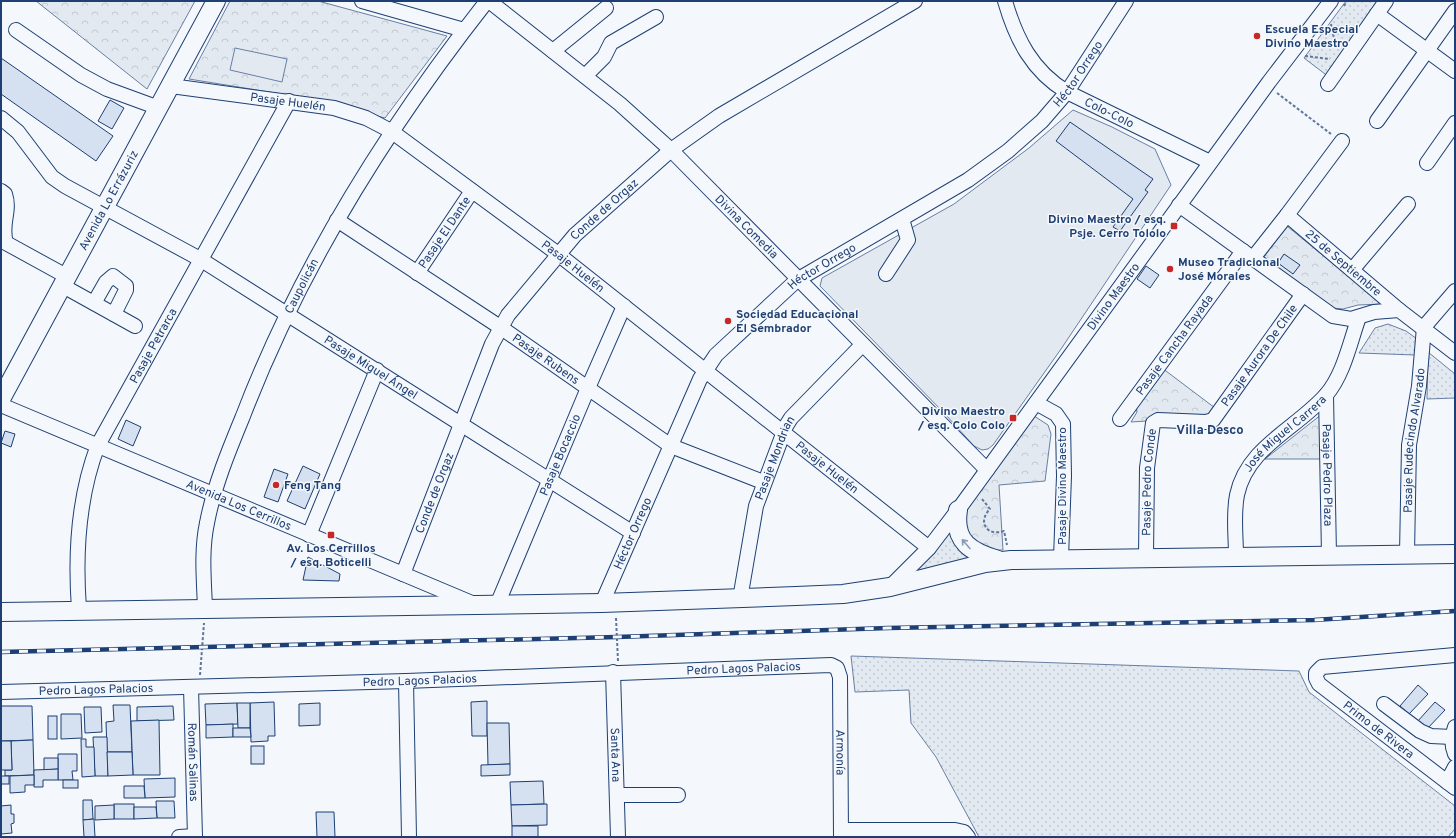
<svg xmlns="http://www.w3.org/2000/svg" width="1456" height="838" viewBox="0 0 1456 838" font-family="Overpass,sans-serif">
	<defs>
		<pattern id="grass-dots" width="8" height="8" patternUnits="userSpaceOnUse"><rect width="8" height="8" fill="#e3e9f0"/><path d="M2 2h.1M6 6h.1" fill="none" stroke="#c2c9d1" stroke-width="1.8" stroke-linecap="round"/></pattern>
		<pattern id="park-crowns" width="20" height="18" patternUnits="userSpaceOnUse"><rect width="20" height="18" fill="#e3e9f0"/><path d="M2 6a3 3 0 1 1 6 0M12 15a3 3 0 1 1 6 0" fill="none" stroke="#c2c9d1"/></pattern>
	</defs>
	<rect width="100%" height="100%" fill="#f4f7fb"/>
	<!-- grass -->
	<g fill="url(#grass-dots)" stroke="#687fa3">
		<path d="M1346,1H1382L1329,77L1304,58Z"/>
		<path d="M1388,324L1406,331L1417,339L1415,355L1359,353L1375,328Z"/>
		<path d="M1428,352L1455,374V398L1427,399Z"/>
		<path d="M951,521L977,559L914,576L915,570Z"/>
		<path d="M851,656L1299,671L1309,692L1455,806V829L1448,837H979L936,757L911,723L909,690L855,692Z"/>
	</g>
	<!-- park -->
	<g fill="url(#park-crowns)" stroke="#687fa3">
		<path d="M36,1H195L147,89Z"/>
		<path d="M230,1H318L447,36L385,118L319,100L189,79Z"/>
		<path d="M1287,226L1382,304L1358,305L1343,309L1332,308L1264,257Z"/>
		<path d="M1162,368L1215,408L1209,417L1131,422L1137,412L1135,405Z"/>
		<path d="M1031,414L1048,425L1051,434L1045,481L999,485L1003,550H992L966,537L964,504Z"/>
		<path d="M1322,414L1324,459H1265Z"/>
	</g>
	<!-- pitch -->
	<g fill="#e3e9f0" stroke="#687fa3">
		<path d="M235,48L287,59L282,82L230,70Z"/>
		<path d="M1073,110L1112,127L1155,149L1171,185L1061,349L993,445L988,449L982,450L974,446L946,415L820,286L822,278L954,204L1029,148Z"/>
	</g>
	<!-- building -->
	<g fill="#d5e0f0" stroke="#1d3f73">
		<path d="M1,58L113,136L96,161L1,94Z"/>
		<path d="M110,100L124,108L112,129L98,121Z"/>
		<path d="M1070,122L1153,179L1145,190L1148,192L1120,231L1113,227L1133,199L1056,141Z"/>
		<path d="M1284,254L1300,265L1293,274L1278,263Z"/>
		<path d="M1146,266L1159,275L1150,288L1137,279Z"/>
		<path d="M126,420L141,427L133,446L118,439Z"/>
		<path d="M5,431L15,434L11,447L1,443Z"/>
		<path d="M303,466L320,474L305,509L287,501Z"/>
		<path d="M274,469L288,474L278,502L264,497Z"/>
		<path d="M308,557L340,574L339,581L303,580Z"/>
		<path d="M1418,685L1428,694L1409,714L1400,706Z"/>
		<path d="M487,701V736H472L471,702Z"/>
		<path d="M274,702L275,736H268V741L251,742L250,703Z"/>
		<path d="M1435,702L1445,710L1426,730L1417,722Z"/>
		<path d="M237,703L238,724L206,725L205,704Z"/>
		<path d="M237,703H250V728H238Z"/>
		<path d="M320,703V725L299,726V704Z"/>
		<path d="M113,705H130L132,752H107L106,722L114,721Z"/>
		<path d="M1,706H32L33,740L1,741Z"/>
		<path d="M173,706L174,720L137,721V707Z"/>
		<path d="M84,707H101L102,732L85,733Z"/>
		<path d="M61,714H81L82,738L61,739Z"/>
		<rect x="48" y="716" width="9" height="23"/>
		<path d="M159,720L160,775H133L131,721Z"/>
		<path d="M487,723H509L510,764L488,765Z"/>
		<path d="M233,724V737L206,738V725Z"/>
		<path d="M233,728H250L251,737H233Z"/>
		<path d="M93,737H107L108,776H95Z"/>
		<path d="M81,739H86V747H94L95,776L82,777Z"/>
		<path d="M33,740L34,775L5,776V770H12L11,741Z"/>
		<path d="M1,741H11L12,770H1Z"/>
		<rect x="251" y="746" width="13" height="18"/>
		<path d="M107,752H132L133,775L108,776Z"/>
		<path d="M58,754H77V771H72L73,780H58Z"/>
		<path d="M44,758H58V769L44,770Z"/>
		<path d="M510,764V775L481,776V765Z"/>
		<path d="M58,769V780H43V787H34V770Z"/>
		<path d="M34,775V785H25V792L10,793V776Z"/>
		<rect x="1" y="776" width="8" height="8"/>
		<path d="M175,778V797L145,798L144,779Z"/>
		<rect x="63" y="780" width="15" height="8"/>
		<path d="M543,781L544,804L511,805L510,782Z"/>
		<path d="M124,786H144L145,798H124Z"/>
		<path d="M83,800H92L93,819L83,820Z"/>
		<path d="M156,801H174L175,818H157Z"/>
		<rect x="114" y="804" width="20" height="15"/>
		<path d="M547,804V825L512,826L511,805Z"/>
		<path d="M11,805V814H14V823L11,824L12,833L1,834V806Z"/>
		<path d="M114,805V819L95,820V806Z"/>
		<path d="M134,807H156L157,818L134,819Z"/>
		<path d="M316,812H334L335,837H317Z"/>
		<path d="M94,819L95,837H84L83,820Z"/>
		<rect x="512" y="826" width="26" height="11"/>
	</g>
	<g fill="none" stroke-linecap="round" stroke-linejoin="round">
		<defs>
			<g id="minor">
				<path d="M362,1L464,30"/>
				<path id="s1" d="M489,1L620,104L671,150L987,470"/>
				<path id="s2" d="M1005,1C1016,39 1032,71 1067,92L1210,162"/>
				<path d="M1377,14L1455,71"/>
				<path d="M16,30L81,75L107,89L159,108"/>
				<path d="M553,51L606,8"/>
				<path d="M585,76L604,57L611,43L656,17"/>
				<path d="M1328,84L1386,1"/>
				<path id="s3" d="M171,86L334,108L366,118L391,131L558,254L929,548"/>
				<path id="s4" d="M1,118L18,132L52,177L65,186L200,259L633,533"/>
				<path d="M1377,121L1455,11"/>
				<path d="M1427,163L1455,123"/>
				<path d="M1,191L5,194C11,212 0,224 6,243L68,277"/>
				<path d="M1179,205L1333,316L1351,319L1374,312L1399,310L1455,353"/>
				<path id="s5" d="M1287,215L1399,310"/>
				<path id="s6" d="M337,220L500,327L671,446L763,482"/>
				<path d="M1253,258L1287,215L1342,141"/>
				<path d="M1352,270L1408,204"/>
				<path id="s7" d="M417,273L472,191"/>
				<path d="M886,274L908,240L902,219"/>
				<path d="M63,286L135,326"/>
				<path d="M94,303L106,282L113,276L126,286V290L114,314"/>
				<path id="s8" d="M1326,395L1329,555"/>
				<path d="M1036,403L1056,414L1063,424L1064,476L1061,558"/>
				<path id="s9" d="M1,405L472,603"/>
				<path id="s10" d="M1120,419L1243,251"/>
				<path d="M309,535L377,370"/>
				<path id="s11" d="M1407,554L1409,445L1419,386L1424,327L1455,291"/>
				<path id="s12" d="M1236,556C1236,536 1233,515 1237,495C1247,447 1296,429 1326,395C1344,374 1350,342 1359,317"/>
				<path id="s13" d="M1146,557L1147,468L1153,423L1158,420L1206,422L1213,420L1303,294"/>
				<path id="s14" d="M403,574L492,344L508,315L575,235L671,150L719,116L915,1"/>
				<path id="s15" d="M890,587L929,548L958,510L1269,82L1331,1"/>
				<path id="s16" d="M740,599L756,506L786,426L791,418L862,345"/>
				<path id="s17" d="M602,603L700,379L716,355L797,280L968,180L1008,151L1042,121L1067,92L1126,1"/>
				<path id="s18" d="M497,605L588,388L624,306"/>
				<path id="s19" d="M205,608C204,580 201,551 207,523C214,486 229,450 243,416C301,265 387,128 487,1"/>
				<path id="s20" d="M79,609C75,555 78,497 98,445L289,101"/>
				<path id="s21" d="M1455,655L1322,667L1316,673V678L1319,684L1455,788"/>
				<path id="s22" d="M613,672L618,837"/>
				<path d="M406,681L409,837"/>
				<path id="s23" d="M191,687L195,837"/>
				<path id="s24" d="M1,692L406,681L831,665L837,668L840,677L841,837"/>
				<path d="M1384,704L1420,731L1431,736L1452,737"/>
				<path d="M1455,727C1452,737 1451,744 1455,754"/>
				<path d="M1447,782L1455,767"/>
				<path d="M617,795H678"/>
				<path d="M842,830H955L964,832L968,837"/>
				<path d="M179,837L195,836"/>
			</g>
			<g id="major">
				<path id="s25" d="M1,399L216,1"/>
				<path d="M958,510C953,542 971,552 998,560"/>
				<path d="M1,612L602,603L796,596L843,594L890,587L985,563L1011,560L1455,554"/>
			</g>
		</defs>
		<!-- minor casing -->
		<use href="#minor" stroke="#1d3f73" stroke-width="16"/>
		<!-- major casing -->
		<use href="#major" stroke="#1d3f73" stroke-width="20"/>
		<!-- path -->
		<g stroke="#5e769c" stroke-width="2" stroke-dasharray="3 2" stroke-linecap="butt">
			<path d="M1344,6L1347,1"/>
			<path d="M1331,24L1336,48"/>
			<path d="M1305,56L1330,59"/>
			<path d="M1277,93L1331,134"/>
			<path d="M982,499L990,509C977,522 987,537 1004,531L1007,545"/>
			<path d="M616,618L618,661"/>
			<path d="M200,675L204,623"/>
		</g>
		<!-- minor -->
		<use href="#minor" stroke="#f4f7fb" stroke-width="14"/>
		<!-- major -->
		<use href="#major" stroke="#f4f7fb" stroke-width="18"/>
		<defs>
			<path id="rail" d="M1,652L617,637L888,628L1314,620L1455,611"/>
		</defs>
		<!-- rail casing -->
		<use href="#rail" stroke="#1d3f73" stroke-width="4.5"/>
		<!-- rail -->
		<use href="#rail" stroke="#f4f7fb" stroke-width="3" stroke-dasharray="9" stroke-linecap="butt"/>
	</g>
	<!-- one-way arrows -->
	<defs><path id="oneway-shaft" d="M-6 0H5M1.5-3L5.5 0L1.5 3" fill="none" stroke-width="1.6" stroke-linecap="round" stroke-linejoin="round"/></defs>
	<use stroke="#889bb7" href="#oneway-shaft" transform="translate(966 544) rotate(-131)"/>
	<!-- markers -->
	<g fill="#c62828" stroke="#f4f7fb" stroke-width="1.5">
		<circle cx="1257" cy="36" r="4"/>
		<rect x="1170" y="222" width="8" height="8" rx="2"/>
		<circle cx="1170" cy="269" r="4"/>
		<circle cx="728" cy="321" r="4"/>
		<rect x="1009" y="414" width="8" height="8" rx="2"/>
		<circle cx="276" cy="485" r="4"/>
		<rect x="327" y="531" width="8" height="8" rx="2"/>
	</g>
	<g text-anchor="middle" stroke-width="3" stroke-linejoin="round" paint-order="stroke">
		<!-- poi labels -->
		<g font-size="12" font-weight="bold" fill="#1d3f73" stroke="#f4f7fb" text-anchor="start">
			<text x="1265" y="33">Escuela Especial<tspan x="1265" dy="14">Divino Maestro</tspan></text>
			<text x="1166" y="223" text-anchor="end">Divino Maestro / esq.<tspan x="1166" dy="14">Psje. Cerro Tololo</tspan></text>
			<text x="1178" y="266">Museo Tradicional<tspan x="1178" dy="14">José Morales</tspan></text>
			<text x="736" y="318">Sociedad Educacional<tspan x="736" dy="14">El Sembrador</tspan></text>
			<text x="1005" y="415" text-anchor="end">Divino Maestro<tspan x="1005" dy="14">/ esq. Colo Colo</tspan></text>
			<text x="284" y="489">Feng Tang</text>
			<text x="331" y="552" text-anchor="middle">Av. Los Cerrillos<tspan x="331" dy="14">/ esq. Boticelli</tspan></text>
		</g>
		<!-- street labels -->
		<g font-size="12" fill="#1d3f73" stroke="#f4f7fb">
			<text dy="4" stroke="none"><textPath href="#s17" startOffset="736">Héctor Orrego</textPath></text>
			<text dy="4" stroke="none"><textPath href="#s3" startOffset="118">Pasaje Huelén</textPath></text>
			<text dy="4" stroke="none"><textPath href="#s2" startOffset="160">Colo-Colo</textPath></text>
			<text dy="4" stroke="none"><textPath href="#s25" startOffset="226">Avenida Lo Errázuriz</textPath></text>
			<text dy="4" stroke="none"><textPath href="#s14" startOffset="423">Conde de Orgaz</textPath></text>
			<text dy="4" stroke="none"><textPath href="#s1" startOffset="343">Divina Comedia</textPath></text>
			<text dy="4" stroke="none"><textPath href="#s7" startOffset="49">Pasaje El Dante</textPath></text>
			<text dy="4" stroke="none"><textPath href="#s5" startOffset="74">25 de Septiembre</textPath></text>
			<text dy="4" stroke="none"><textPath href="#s3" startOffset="453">Pasaje Huelén</textPath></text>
			<text dy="4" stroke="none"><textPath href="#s17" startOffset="412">Héctor Orrego</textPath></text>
			<text dy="4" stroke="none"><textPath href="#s19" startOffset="341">Caupolicán</textPath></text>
			<text dy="4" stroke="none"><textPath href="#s15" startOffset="367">Divino Maestro</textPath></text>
			<text dy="4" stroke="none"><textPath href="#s10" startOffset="92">Pasaje Cancha Rayada</textPath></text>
			<text dy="4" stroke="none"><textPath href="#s20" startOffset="280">Pasaje Petrarca</textPath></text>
			<text dy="4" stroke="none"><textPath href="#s13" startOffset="275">Pasaje Aurora De Chile</textPath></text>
			<text dy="4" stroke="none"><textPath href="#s6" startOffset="251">Pasaje Rubens</textPath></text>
			<text dy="4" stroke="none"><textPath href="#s4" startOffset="450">Pasaje Miguel Ángel</textPath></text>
			<text dy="4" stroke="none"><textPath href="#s12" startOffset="141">José Miguel Carrera</textPath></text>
			<text dy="4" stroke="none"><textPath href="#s11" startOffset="114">Pasaje Rudecindo Alvarado</textPath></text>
			<text dy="4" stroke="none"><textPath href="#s18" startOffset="163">Pasaje Bocaccio</textPath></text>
			<text dy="4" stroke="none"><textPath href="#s16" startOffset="146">Pasaje Mondrian</textPath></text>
			<text dy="4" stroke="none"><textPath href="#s3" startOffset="777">Pasaje Huelén</textPath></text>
			<text dy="4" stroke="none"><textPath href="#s8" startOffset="80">Pasaje Pedro Plaza</textPath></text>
			<text dy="4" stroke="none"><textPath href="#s13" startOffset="75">Pasaje Pedro Conde</textPath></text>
			<text transform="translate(1062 486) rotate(-90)" y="4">Pasaje Divino Maestro</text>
			<text dy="4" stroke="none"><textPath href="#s14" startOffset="87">Conde de Orgaz</textPath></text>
			<text dy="4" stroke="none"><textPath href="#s9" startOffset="258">Avenida Los Cerrillos</textPath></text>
			<text dy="4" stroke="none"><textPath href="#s17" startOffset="76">Héctor Orrego</textPath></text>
			<text dy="4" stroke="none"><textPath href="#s24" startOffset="743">Pedro Lagos Palacios</textPath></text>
			<text dy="4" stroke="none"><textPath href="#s24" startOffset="419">Pedro Lagos Palacios</textPath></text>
			<text dy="4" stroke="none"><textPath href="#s24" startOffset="95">Pedro Lagos Palacios</textPath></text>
			<text dy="4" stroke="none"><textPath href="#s21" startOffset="229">Primo de Rivera</textPath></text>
			<text dy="4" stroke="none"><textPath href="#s24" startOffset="922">Armonía</textPath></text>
			<text dy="4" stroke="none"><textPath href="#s22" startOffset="83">Santa Ana</textPath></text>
			<text dy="4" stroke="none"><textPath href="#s23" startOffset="75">Román Salinas</textPath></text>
		</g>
		<!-- neighbourhood labels -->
		<g font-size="13" font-weight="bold" fill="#1d3f73" stroke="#f4f7fb">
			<text x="1210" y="434">Villa Desco</text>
		</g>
	</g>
	<!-- border -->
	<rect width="1456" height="838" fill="none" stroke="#1d3f73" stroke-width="4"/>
</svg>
